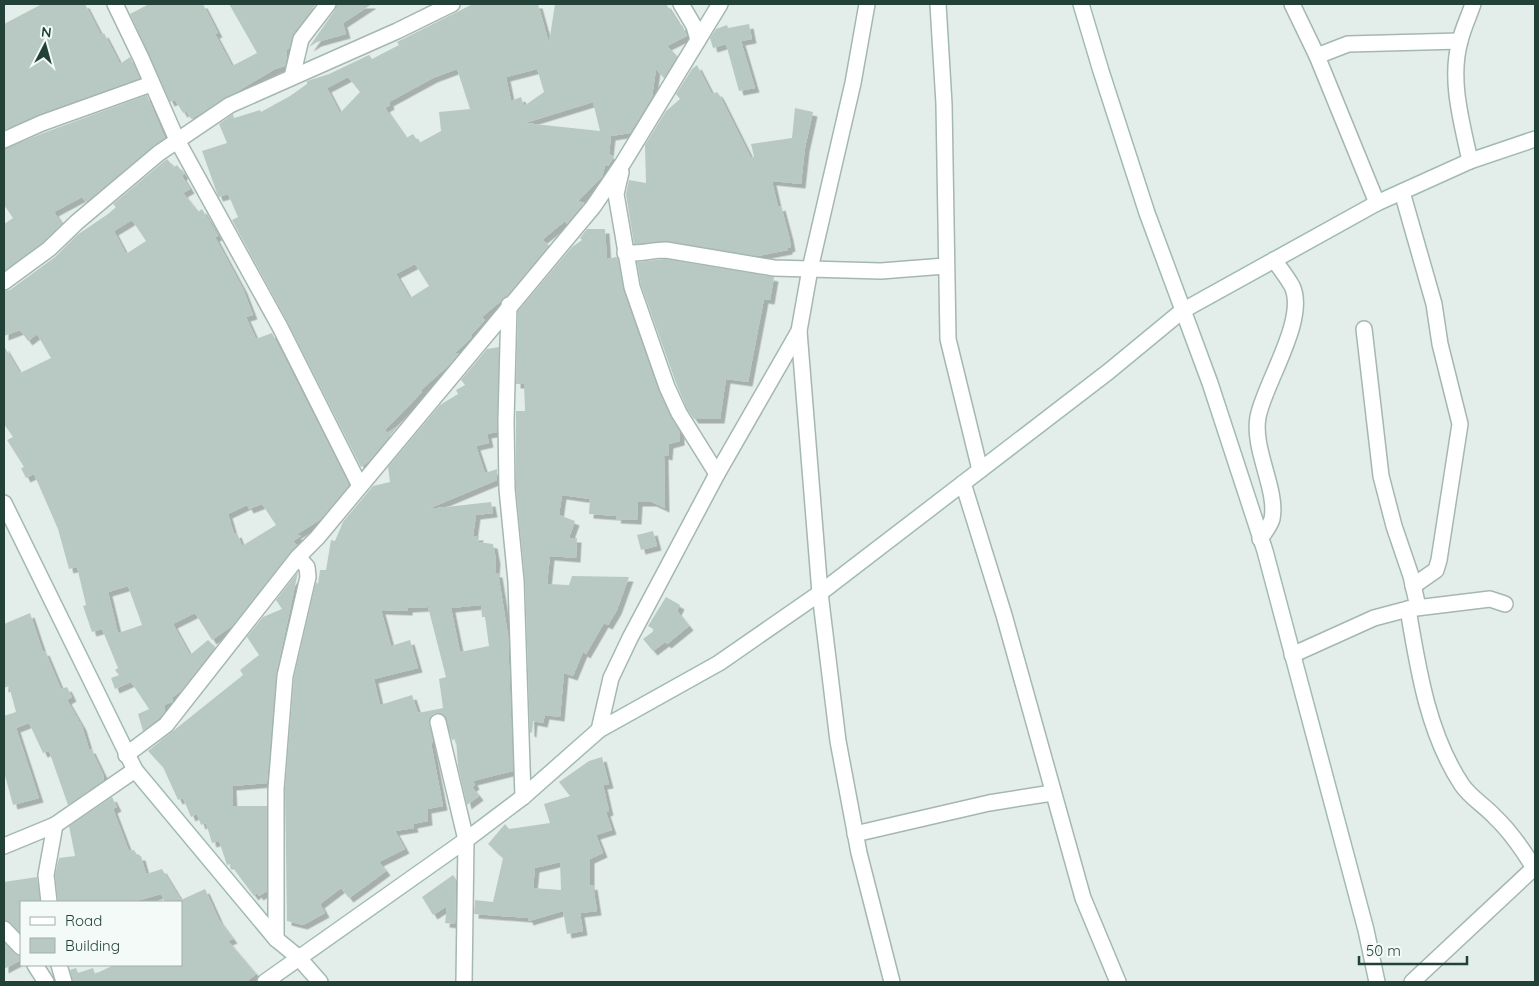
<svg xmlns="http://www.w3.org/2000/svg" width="1539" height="986" viewBox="0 0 1539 986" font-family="Quicksand,sans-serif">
	<defs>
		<filter id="shadow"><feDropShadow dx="4.5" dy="4.5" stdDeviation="0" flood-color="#0004"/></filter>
	</defs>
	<rect width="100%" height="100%" fill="#e3eeea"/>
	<!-- building -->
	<g fill="#b8c9c3" fill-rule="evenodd" filter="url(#shadow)">
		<path d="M42,4H85L101,35L104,33L120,64L130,57L140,78L39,114L4,130V24Z"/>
		<path d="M149,4H203L218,33L215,34L232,66L257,53L229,4H316L293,34L289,48L286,51L287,55L285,66L275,69L191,119L186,111L183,113L175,100L170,102L130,14Z"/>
		<path d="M337,4H372L343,23L346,34L317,42L309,47L335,10Z"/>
		<path d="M473,4H538L549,43L555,4H666L680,26L682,25L687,36L667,46L677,56L664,78L656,69L652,97L630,133L611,136L609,154L614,157L608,166H605L602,177L578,201L584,203L567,224L565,221L542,240L549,245L509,294L482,317L485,320L471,335L472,337L455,353H459L448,366L421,390L422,392L385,430L387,433L398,426L368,462L361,467L288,323L232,220L238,217L228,194L219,197L218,196L202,151L227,143L219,124L233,114L234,118L260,110L261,112L290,96L307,84V81L329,74L369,55L372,59L399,45L397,42ZM457,69L470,109L439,112L441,131L419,143L413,134L406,138L385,108L390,105L389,102L433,78ZM537,69L544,92L524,106L521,97L511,101L506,77ZM348,77L360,92L340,113L327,88ZM593,102L600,131L525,123ZM415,264L429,286L410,298L396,274Z"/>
		<path d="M749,24L752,39L741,41L755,88L739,91L726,44L713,48L710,38L716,29L727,25L728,28Z"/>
		<path d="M697,65L712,94L717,92L720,96L751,158L754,157L751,144L792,138L795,108L813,112L805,148L801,184L772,181L778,207L781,206L789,236L791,247L788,248V250L757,256L667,241L634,244L626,194L629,180L646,183L645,145L666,111L680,99L676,94L692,69Z"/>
		<path d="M147,95L165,138L86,202L82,197L54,212L62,224L43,242L4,271V224L13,218L4,205V149L46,132Z"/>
		<path d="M167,159L174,167L177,165L184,174L182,176L190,189L183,193L198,212L202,209L218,236L215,237L243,289L253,315L246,317L256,339L272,333L349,485L321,519L296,535L301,536L293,541L297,545L232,626L212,640L195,613L173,624L190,655L208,640L215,647L181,691L173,697L172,702L164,705L165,711L159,718L143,731L138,714L149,709L131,682L115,689L111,678L119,675L115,670L118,668L102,629L92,632L83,606L86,605L77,567L69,569L58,529L34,474L26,478L21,468L24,467L7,440L13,437L4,424V346L20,373L51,358L37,334L28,341L20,330L4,336V291L10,290L55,257L77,235L108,214L116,207L113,204ZM132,220L146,241L126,254L114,231ZM262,504L276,525L242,546L237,533L234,534L228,514L247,505L249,509ZM128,586L142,625L118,633L108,592Z"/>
		<path d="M587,229H605L607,259L616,257L618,258L623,290L658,390L680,432V441L669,444L668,456L664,455L665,508L652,502H638L637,520L616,519L617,516L589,514L590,499L562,495L559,515L575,521L569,538H577L576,558L550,556L547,584L569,585L572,576L629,577L617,610L608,625L604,623L586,654L583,652L573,676L564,673L560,717L545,715L543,723L533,721L532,733L530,732L525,581L516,488V411H525L524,384H516L518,311L572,247L582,240L580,238Z"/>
		<path d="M665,259L774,277L770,300L764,299L748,382L726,379L720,419H694L687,409L676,383L641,285L637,262Z"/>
		<path d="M499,347L497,432L487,434L489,443L476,446L485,473L497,469V480L428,509L491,502L493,513L476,515L473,536H479L478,542L493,544L496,560L495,573H498L508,635L513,771L473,781L475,785L472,787L479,796L467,805L458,766L456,739L452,740L444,715L436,713L432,715L429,720L433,743H431L443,806L427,809L428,821L413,824L414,828L395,831L405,849L379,862L386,871L363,888L349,898L341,888L320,904L325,913L303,925L287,921L285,789L294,677L316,582L318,584L320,570H326L331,540L335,541L343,522L373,486L390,482L388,467L440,405L458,394L456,390L465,385L461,380L487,349ZM481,605L482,617H485L489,646L460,652L451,608ZM428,607L446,677L439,679L443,708L418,713L412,695L380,705L374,679L418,668L410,640L391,646L381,610L408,611V608Z"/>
		<path d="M653,531L657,546L641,550L637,535Z"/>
		<path d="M298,572L276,675L267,783L232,786L233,806H267V891L259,896L257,893L254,896L230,864L227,865L219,841L212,843L206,823L201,825L197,814L191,817L183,798L178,800L163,767L148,751L243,675L240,670L259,655L247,637L263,617L282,609L276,600Z"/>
		<path d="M666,597L680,605L677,611L689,626L667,644L665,642L653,651L643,639L655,630L648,626Z"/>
		<path d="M30,613L43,652L45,651L61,689L67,687L72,697L67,700L82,726L89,749H91L103,774L104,780L68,805L49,751L43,753L29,723L16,728L39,798L13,805L4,772V716L16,712L9,686L4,688V624Z"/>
		<path d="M602,757L609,784L603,785L609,811L606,812L612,830L596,835L603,853L590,859V886L593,885L597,911L580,913L583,931L567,934L563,911L529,921L528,918L474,914L475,900L493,902L503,858L488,844L505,824L509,829L550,823L544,804L570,796L559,782L589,761ZM560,862L561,890L533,888L535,868Z"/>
		<path d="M112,797L117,807L113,809L129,851L134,850L138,856H141L146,874L162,869L181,900L205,889L219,920L233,939L228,941L256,974L246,982H73L70,970L76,968L78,973L93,968L95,974L114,965H181V902H165L161,894L133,902H58L55,875L59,858L75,856L69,826Z"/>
		<path d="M453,875L456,879L455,924L445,923L447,906L433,915L422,897Z"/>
		<path d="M37,877L40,902H21V934L10,922L4,920V882Z"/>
		<path d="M4,942L15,954L21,956V960L4,969Z"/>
	</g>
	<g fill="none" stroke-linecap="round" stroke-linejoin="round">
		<defs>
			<g id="street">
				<path d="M115,4L141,58L177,140L280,327L360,486"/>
				<path d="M681,4L694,26L698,40"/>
				<path d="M867,4L853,83L810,269L799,331L820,593L838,741L859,853L892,982"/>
				<path d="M938,4L944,104L948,339L980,470"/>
				<path d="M1292,4L1317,56L1377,203"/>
				<path d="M1317,56L1348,44L1460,41"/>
				<path d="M292,77L301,39L328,4"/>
				<path d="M4,140L42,123L151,84"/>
				<path d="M1470,161C1462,123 1449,80 1460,41C1463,28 1469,16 1473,4"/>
				<path d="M621,172L616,194L632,287L667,387L679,413L717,474"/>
				<path d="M1402,192L1434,304L1440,344L1460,424L1439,560L1436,570L1413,586"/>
				<path d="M625,253C640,254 652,250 666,250L774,268L881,271L945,266"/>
				<path d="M4,282L49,249L77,222L159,153L230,105L397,31L452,4"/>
				<path d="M509,305L506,421L507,489L516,581L523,797"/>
				<path d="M1364,329L1381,476L1394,526L1411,576L1418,607"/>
				<path d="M963,483L1004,615L1083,898L1118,982"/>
				<path d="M1260,539C1264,533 1270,526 1272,519C1278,490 1252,449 1258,417C1264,384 1308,319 1292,286C1287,277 1280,268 1274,260"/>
				<path d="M1408,609C1418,669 1428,734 1462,785C1470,797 1485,806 1495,817C1511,832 1523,850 1534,868"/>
				<path d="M1292,655L1374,618L1408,609L1490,599L1505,604"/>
				<path d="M438,722L466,840L464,982"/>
				<path d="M599,730L611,678L630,638L717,474L799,331"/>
				<path d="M126,755L166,725L298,557L317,538L593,207L623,163L720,4"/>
				<path d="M855,834L989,803L1052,793"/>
				<path d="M4,846L55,825L135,770"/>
				<path d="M49,902L46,875L55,825"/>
				<path d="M4,929L21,947"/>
				<path d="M276,939V789L285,676L308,577L307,567L298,557"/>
				<path d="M35,965L46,982"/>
				<path d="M59,965L64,982"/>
				<path d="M1412,982L1535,867"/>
			</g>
			<g id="secondary">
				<path d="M1081,4L1101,71L1147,213L1210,383L1265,551L1366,930L1377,982"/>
				<path d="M4,503L135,770L276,939L298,957L320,982"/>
				<path d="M265,982L466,840L523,797L599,730L719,663L820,593L1108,372L1182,311L1377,203L1470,161L1535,139"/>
			</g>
		</defs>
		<!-- street casing -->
		<use href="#street" stroke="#a5b7b1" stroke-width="18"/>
		<!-- secondary casing -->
		<use href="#secondary" stroke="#a1bbb2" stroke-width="18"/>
		<!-- street -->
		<use href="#street" stroke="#fff" stroke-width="15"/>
		<!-- secondary -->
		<use href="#secondary" stroke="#fff" stroke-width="15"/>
	</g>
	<!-- border -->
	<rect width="1539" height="986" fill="none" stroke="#214139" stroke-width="10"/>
	<!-- legend -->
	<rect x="20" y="901" width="162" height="65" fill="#f4faf7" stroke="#a0b0ab"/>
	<rect x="30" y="917" width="25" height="8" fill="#ffffff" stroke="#a0b0ab"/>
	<text x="65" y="926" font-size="15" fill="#214139">Road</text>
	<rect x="30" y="938" width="25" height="15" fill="#b8c9c3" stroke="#a0b0ab"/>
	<text x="65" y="951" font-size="15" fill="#214139">Building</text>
	<!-- north arrow -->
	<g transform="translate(45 45) rotate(6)" stroke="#f4faf7" stroke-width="4" paint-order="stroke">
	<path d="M0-4L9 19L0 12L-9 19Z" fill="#214139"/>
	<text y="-8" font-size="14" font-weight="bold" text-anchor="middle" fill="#214139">N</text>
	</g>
	<!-- scale -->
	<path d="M1359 956v8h108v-8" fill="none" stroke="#214139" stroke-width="2.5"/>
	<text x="1366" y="956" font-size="15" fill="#214139" stroke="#f4faf7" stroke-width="4" paint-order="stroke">50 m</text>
</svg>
